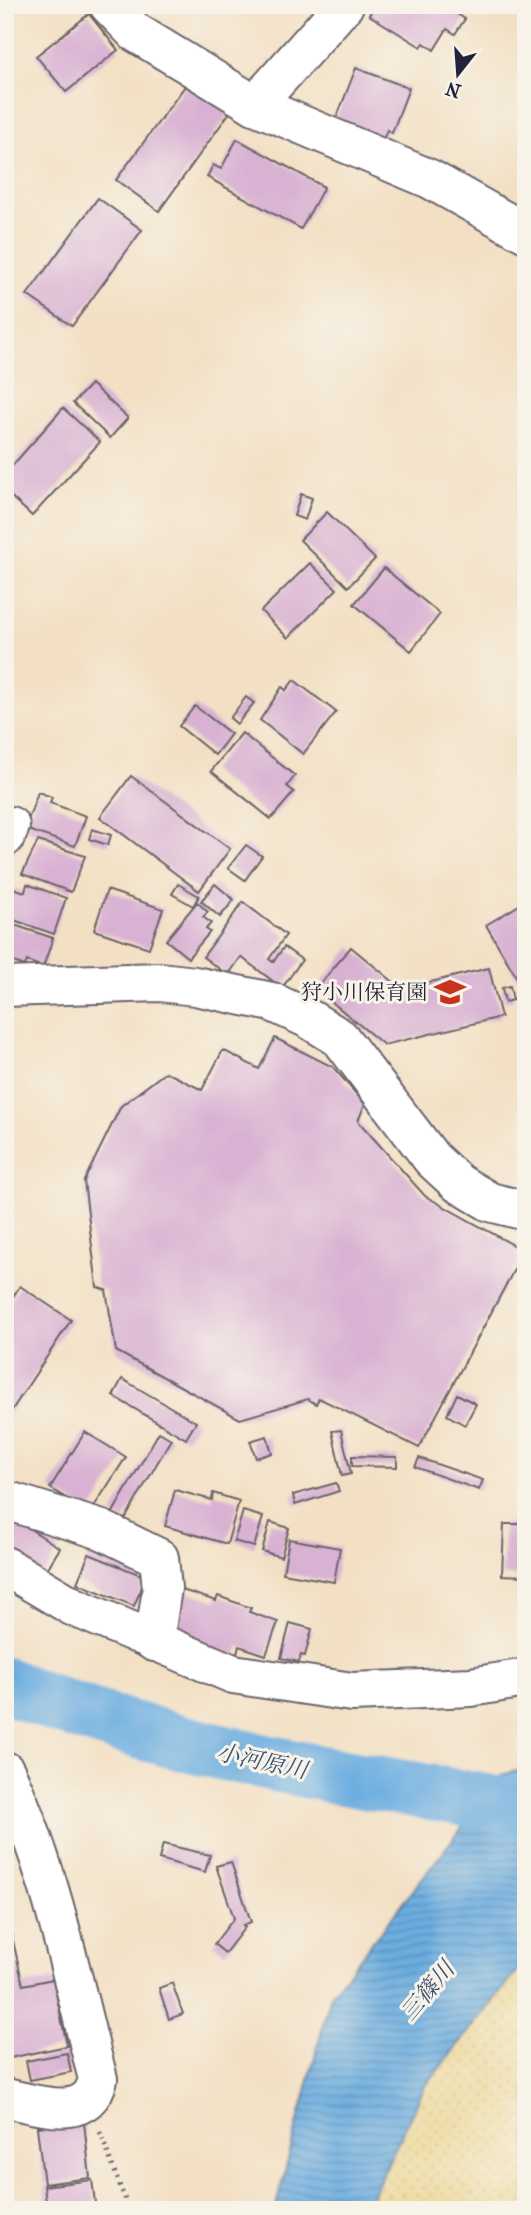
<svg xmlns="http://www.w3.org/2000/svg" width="531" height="2215" viewBox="0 0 531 2215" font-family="'IM FELL French Canon','Noto Serif JP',serif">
	<defs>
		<pattern id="sand-dots" width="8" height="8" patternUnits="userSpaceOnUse" patternTransform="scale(1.75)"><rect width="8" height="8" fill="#eeda9e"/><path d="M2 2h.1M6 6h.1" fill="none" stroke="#ccbb89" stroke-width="1.8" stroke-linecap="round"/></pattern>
		<pattern id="water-rules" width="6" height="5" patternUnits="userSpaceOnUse" patternTransform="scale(1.75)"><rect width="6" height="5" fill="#6cade0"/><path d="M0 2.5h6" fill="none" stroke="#588cb7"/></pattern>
	</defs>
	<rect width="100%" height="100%" fill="#f7f3e8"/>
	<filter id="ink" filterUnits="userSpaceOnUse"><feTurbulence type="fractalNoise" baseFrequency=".0143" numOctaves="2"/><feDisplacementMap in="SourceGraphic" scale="14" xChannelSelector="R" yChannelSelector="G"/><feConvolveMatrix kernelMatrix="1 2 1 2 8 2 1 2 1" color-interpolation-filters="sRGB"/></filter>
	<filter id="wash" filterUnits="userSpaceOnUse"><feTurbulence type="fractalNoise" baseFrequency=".00686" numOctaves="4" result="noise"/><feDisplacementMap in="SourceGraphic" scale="28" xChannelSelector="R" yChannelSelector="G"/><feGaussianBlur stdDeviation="1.57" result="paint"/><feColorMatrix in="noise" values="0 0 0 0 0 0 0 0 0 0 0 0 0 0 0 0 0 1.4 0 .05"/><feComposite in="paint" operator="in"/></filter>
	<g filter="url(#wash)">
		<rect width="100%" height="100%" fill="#f3e0c4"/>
		<!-- sand -->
		<path fill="url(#sand-dots)" stroke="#887e6c" stroke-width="2" d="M526,1960V2210H365L425,2086Z"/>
		<!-- water -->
		<path fill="url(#water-rules)" stroke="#47688e" stroke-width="2" d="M526,1768V1960L425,2086L365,2210H275L331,1995L503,1775Z"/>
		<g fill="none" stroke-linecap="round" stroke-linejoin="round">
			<!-- river -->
			<path stroke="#6cade0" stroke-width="56" d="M5,1685C172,1754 350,1778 526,1809"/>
		</g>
		<g id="blocks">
			<!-- building -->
			<g fill="#d9b2d3">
				<path d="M375,5H443L465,19L455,34L447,29L434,50L424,43L421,47L369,15Z"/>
				<path d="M89,14L118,50L66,92L36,56Z"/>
				<path d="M356,68L409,88L392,133L387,130L383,140L335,122Z"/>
				<path d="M188,82L230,112L159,211L116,180Z"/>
				<path d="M237,139L324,187L301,229L207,177L213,165L221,169Z"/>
				<path d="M98,198L142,230L72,326L27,295Z"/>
				<path d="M91,384L128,418L110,438L73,403Z"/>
				<path d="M63,408L100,442L32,516L5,491V474Z"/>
				<path d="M301,494L312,498L305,520L294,516Z"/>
				<path d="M327,512L375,559L348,587L300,540Z"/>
				<path d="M310,563L337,589L288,638L261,611Z"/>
				<path d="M384,568L440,614L411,651L354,604Z"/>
				<path d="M294,680L336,712L303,754L260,720L282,687L286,690Z"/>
				<path d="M246,697L254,703L237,724L230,718Z"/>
				<path d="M195,706L231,734L215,755L179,726Z"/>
				<path d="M242,733L295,776L287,786L294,792L271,819L211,771Z"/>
				<path d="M131,776L230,849L199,891L100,817Z"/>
				<path d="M38,792L52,797L50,803L86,816L75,846L25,829Z"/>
				<path d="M92,829L111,835L108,845L89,839Z"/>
				<path d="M38,841L85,856L71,892L22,874Z"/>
				<path d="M246,845L262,856L245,880L228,868Z"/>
				<path d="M27,884L66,898L54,934L5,917L13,888L25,892Z"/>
				<path d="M178,884L199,896L193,906L172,894Z"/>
				<path d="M215,884L234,900L220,917L201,901Z"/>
				<path d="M107,890L163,909L149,948L94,930Z"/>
				<path d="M526,901V980L520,983L486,925Z"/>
				<path d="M197,902L208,912L203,917L211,923L206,929L210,932L188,958L166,940Z"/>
				<path d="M243,902L286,935L269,959L273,962L284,947L302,960L282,988L241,957L228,975L203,957Z"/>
				<path d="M5,922L53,938L43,967L27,961L25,966L5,959Z"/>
				<path d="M351,947L402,989L489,968L501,1017L384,1045L316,989Z"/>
				<path d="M510,986L513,1000L505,1002L502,988Z"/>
				<path d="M275,1038L333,1067L365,1104L358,1121L425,1196L524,1251L419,1448L319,1398L316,1404L308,1399L240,1419L116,1351L106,1290L97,1287L84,1181L121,1106L166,1072L202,1090L223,1050L259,1069Z"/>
				<path d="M20,1286L71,1320L8,1416L5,1414V1309Z"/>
				<path d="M122,1379L196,1422L186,1439L113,1396Z"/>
				<path d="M457,1394L476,1404L465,1425L447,1415Z"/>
				<path d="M341,1430L351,1474L342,1476L332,1431Z"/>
				<path d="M85,1432L126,1457L90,1513L50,1488Z"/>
				<path d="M159,1432L171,1439L124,1521L112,1514Z"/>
				<path d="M267,1436L272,1453L256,1458L250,1441Z"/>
				<path d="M352,1456L397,1457V1467L352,1466Z"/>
				<path d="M419,1458L483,1480L479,1490L415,1467Z"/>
				<path d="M336,1483L339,1491L295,1505L293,1495Z"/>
				<path d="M175,1490L212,1500L213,1493L239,1501L227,1544L165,1526Z"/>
				<path d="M243,1511L263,1517L254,1547L234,1541Z"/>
				<path d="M5,1513L60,1548L44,1574L5,1549Z"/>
				<path d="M270,1522L289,1528L281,1557L262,1551Z"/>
				<path d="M504,1524H526V1576L502,1575Z"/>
				<path d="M289,1539L340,1548L334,1582L283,1573Z"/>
				<path d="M89,1554L146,1577L134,1606L77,1583Z"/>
				<path d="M182,1590L216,1601L218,1596L251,1608L249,1612L278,1622L266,1655L239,1646L235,1660L166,1637Z"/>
				<path d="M290,1623L312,1629L305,1656L301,1655L299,1662L281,1658Z"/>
				<path d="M163,1844L210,1855L205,1872L159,1859Z"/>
				<path d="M231,1862L251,1922L243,1925L245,1927L225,1953L214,1944L234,1918L216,1866Z"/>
				<path d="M5,1905L23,1985L53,1979L67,2046L5,2059Z"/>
				<path d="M172,1983L183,2014L169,2019L159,1988Z"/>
				<path d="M67,2053L71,2072L30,2080L26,2061Z"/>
				<path d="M84,2122L90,2178L44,2184L37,2127Z"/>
				<path d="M92,2180L96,2210H47L44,2186Z"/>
			</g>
		</g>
	</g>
	<g filter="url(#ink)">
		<use href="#blocks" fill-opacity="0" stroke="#6b646b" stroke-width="2"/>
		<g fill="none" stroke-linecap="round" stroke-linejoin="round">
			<defs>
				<g id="minor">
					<path d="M109,5L135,32L255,105L430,179L526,233"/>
					<path d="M255,105L344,5"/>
					<path d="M5,837L10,826"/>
					<path d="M5,987L160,982L195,986L272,1002L309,1019L340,1038L432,1159L458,1183L490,1202L526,1211"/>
					<path d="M5,1500L102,1530L159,1558L162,1588L154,1642"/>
					<path d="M5,1566L72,1606L233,1674L352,1692L471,1687L526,1678"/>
					<path d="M5,1771C51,1869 71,1975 98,2079C88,2124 38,2104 5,2098"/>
				</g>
			</defs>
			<!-- minor casing -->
			<use href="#minor" stroke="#6b646b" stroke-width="42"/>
			<!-- path -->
			<path stroke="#6b646b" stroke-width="4.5" stroke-dasharray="2 5" stroke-linecap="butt" d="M100,2132L129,2210"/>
			<!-- minor -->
			<use href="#minor" stroke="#fff" stroke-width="38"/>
		</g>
	</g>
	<!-- icons -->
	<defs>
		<symbol id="school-bare" viewBox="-9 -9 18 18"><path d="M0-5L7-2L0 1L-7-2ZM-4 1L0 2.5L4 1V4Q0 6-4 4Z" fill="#c8321e" stroke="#f7f3e8" stroke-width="2.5" paint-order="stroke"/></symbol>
	</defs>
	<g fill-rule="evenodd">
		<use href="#school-bare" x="428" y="970" width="44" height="44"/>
	</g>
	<g text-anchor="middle" stroke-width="6" stroke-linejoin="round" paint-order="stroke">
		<!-- poi labels -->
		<g font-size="21" fill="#22223b" stroke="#f7f3e8" text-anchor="end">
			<text x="427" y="999">狩小川保育園</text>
		</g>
		<!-- water labels -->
		<g font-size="23" font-style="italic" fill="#3c5375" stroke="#f7f3e8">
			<text transform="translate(262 1761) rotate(12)" y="8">小河原川</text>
			<text transform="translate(427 1991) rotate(-50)" y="8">三篠川</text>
		</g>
	</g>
	<!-- margin -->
	<rect width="531" height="2215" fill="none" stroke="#f7f3e8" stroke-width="28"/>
	<!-- north arrow -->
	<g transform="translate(458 74) rotate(197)" stroke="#f7f3e8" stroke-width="5" paint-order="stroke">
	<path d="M0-5L12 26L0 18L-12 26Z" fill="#22223b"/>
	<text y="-10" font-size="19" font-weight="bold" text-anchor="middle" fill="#22223b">N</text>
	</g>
</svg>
